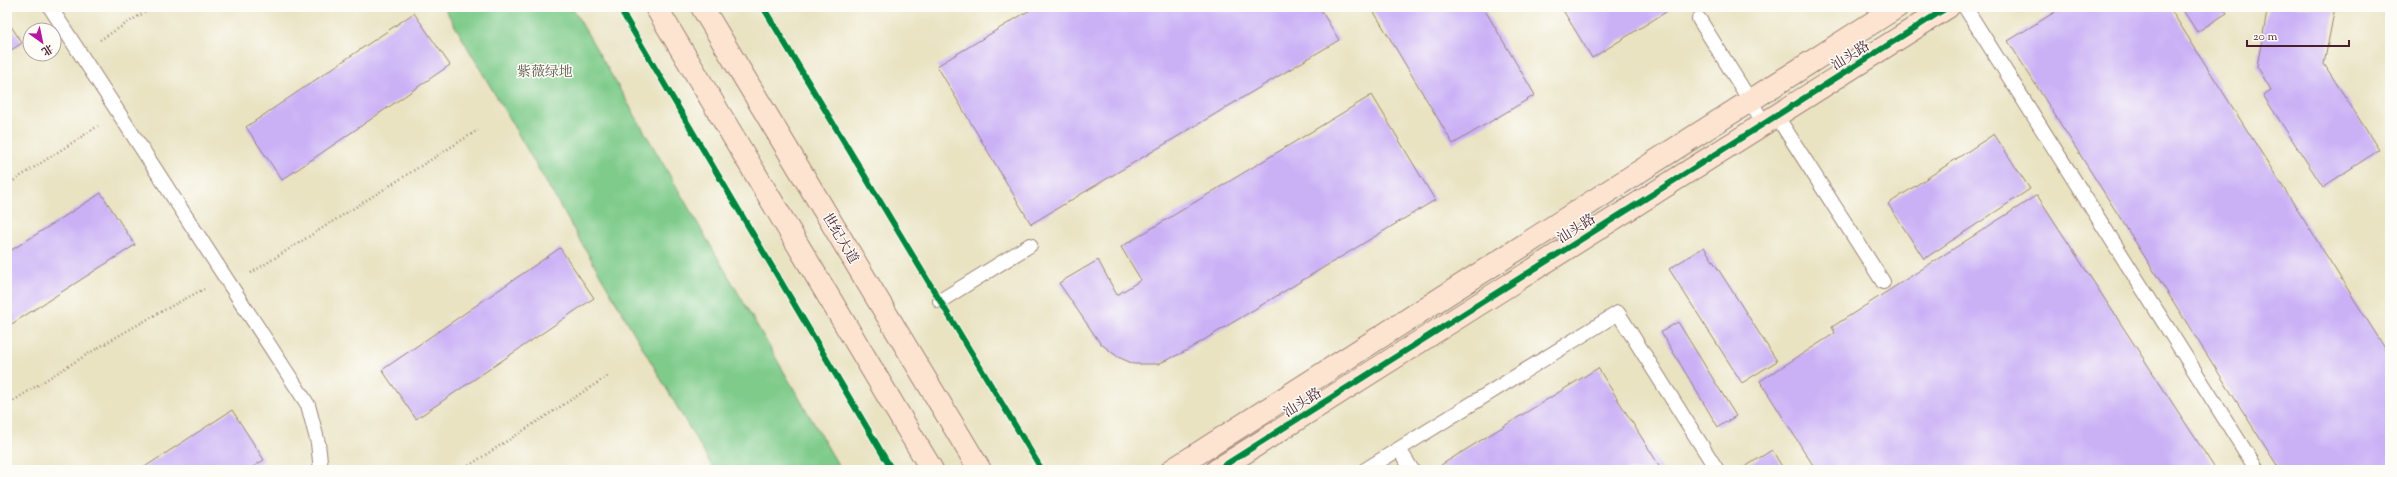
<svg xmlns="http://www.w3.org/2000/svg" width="2397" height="477" viewBox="0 0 2397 477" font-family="'Sorts Mill Goudy','Noto Serif SC',serif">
	<rect width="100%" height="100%" fill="#fdfcf7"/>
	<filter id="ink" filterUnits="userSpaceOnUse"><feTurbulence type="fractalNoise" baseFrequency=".025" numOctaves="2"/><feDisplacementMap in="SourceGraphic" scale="8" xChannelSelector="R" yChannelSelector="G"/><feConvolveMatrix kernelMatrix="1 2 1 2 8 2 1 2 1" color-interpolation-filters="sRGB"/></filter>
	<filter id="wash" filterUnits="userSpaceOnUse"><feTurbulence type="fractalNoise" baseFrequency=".012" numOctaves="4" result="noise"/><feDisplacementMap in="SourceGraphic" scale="16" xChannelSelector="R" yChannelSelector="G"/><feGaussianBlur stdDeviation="0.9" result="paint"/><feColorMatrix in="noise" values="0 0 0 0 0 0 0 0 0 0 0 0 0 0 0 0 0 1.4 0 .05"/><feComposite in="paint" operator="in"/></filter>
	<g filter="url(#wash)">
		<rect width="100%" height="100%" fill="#e9e3c2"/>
		<!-- green -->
		<path fill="#7ecb8a" stroke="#64755a" d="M444,7H572L841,470H714Z"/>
		<g id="blocks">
			<!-- building -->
			<g fill="#cab1f6">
				<path d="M1035,7H1319L1339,40L1031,224L937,66Z"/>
				<path d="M1371,7H1483L1535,95L1453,144Z"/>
				<path d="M1561,7H1674L1592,58Z"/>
				<path d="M2063,7H2169L2390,356V470H2280L2008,41Z"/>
				<path d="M2181,7H2223L2227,13L2197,32Z"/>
				<path d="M2268,7H2335L2324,64L2379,150L2323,187L2263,95L2271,90L2257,66Z"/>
				<path d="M414,13L450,65L282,180L246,127Z"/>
				<path d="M7,20L22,43L7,53Z"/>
				<path d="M1372,95L1435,200L1184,352L1158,364H1134L1118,357L1100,343L1059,283L1098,260L1117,295L1141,280L1121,247Z"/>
				<path d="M1994,134L2030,189L1924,259L1888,204Z"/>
				<path d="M101,193L135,245L7,327V253Z"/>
				<path d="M2037,195L2216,470H1816L1760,381L1835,333L1832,327Z"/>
				<path d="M1704,247L1777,361L1742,383L1669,269Z"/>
				<path d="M560,248L594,298L416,419L382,370Z"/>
				<path d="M1678,322L1736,416L1718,427L1661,332Z"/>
				<path d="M1598,368L1662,470H1444L1441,465Z"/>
				<path d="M232,410L264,460L248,470H140Z"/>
				<path d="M1772,450L1784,470H1740Z"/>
			</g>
		</g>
	</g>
	<g filter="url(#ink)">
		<use href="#blocks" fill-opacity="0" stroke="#9a8176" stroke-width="1"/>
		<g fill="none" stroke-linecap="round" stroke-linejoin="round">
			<defs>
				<g id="lane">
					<path d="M50,7L308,405L318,443L321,470"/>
					<path d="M1965,7L2257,470"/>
					<path d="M1699,19L1764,123"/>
					<path d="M1776,115L1883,282"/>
					<path d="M940,301L1030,245"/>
					<path d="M1399,449L1412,470"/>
					<path d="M1365,470L1618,313L1717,470"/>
				</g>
				<g id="secondary">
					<path d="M656,7L932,470"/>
					<path d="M702,7L980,470"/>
					<path d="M1172,470L1897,7"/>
					<path d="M1217,470L1948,7"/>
				</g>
			</defs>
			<!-- lane casing -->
			<use href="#lane" stroke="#9a8176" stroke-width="16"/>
			<!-- secondary casing -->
			<use href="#secondary" stroke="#9a8176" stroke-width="24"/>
			<!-- path -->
			<g stroke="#9a8176" stroke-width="2.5" stroke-dasharray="1 3" stroke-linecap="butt">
				<path d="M100,40L153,7"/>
				<path d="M7,185L98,126"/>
				<path d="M251,273L478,130"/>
				<path d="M7,405C71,363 136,324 204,289"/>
				<path d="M462,470L608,376"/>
			</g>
			<!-- lane -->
			<use href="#lane" stroke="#fff" stroke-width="14"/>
			<!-- secondary -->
			<use href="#secondary" stroke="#fde4d1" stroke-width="22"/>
			<defs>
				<g id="cycleway">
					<path d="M619,7L892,470"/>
					<path d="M763,7L1042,470"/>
					<path d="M1217,470L1948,7"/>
				</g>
			</defs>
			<!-- cycleway casing -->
			<use href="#cycleway" stroke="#fdfcf7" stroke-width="8"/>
			<!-- cycleway -->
			<use href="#cycleway" stroke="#00873e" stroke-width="6"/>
		</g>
	</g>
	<g text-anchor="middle" stroke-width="3" stroke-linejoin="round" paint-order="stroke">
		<!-- street labels -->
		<g font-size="14" fill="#4a1f2b" stroke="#fdfcf7">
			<text transform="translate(1850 55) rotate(-32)" y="5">汕头路</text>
			<text transform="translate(1576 228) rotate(-32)" y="5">汕头路</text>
			<text transform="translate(841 238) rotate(59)" y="5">世纪大道</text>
			<text transform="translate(1302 402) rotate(-32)" y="5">汕头路</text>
		</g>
		<!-- park labels -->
		<g font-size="14" fill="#5c5b4c" stroke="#fdfcf7">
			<text x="545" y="76">紫薇绿地</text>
		</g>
	</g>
	<!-- margin -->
	<rect width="2397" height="477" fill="none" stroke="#fdfcf7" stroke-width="24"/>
	<!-- north arrow -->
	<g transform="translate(42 42) rotate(147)"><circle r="19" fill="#fdfcf7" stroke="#b5a4a5"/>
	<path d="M0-3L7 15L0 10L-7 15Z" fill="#b5179e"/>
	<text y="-6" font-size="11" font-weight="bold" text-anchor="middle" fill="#4a1f2b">北</text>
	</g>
	<!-- scale -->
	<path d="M2247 40v6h102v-6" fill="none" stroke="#4a1f2b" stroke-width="2"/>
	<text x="2253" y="40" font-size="12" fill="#4a1f2b" stroke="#fdfcf7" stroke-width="3" paint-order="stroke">20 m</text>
</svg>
